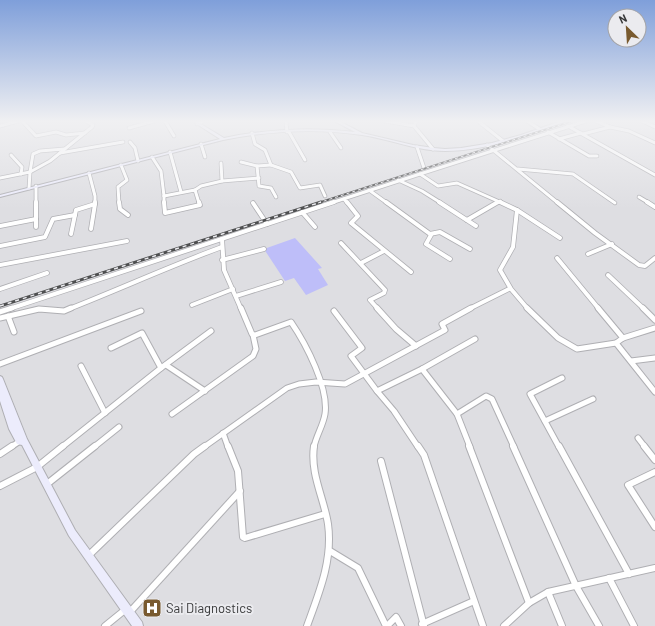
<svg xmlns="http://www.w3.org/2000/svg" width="655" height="626" viewBox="0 0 655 626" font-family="Barlow,sans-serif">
	<rect width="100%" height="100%" fill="#dedee2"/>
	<!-- green -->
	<path fill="#bebef9" d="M295,238L322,268L318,269L328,285L306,295L294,278L285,281L264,249Z"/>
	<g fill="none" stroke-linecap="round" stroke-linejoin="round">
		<defs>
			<g id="street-far3">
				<path d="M22,121L36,136L56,132L66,135L85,133"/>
				<path d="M165,121L174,136"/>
				<path d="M286,121L287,132"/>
				<path d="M385,121L414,126L416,121"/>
				<path d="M478,121L503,141"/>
				<path d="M527,121L541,130"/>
				<path d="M596,121L610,127L629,131L655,143"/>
				<path d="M642,121L655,127"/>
				<path d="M197,124L204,121"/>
				<path d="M0,126L18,121"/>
				<path d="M414,126L433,149"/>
				<path d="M568,126L655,175"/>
				<path d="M129,128L154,121"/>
				<path d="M289,132L305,160"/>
				<path d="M330,132L341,148"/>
				<path d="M548,132L589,156H597"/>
				<path d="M252,133L255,144L265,150L271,165L291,172L300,188L320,185L325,196"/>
				<path d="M583,134L610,127"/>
				<path d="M559,139L581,133"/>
				<path d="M130,142L135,148L138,161"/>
				<path d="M201,144L205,157"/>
				<path d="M487,145L558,203"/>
				<path d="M417,147L424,168"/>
				<path d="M170,152L181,192"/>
				<path d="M60,153L123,142"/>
				<path d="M11,155L22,167L21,174"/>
				<path d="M152,157L161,171L164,196"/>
				<path d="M241,162L257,166"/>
				<path d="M271,165L257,166L259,186L271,188L276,197"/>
				<path d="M518,169L573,174L615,203"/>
				<path d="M30,172L50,161L92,127L93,125L86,121"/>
				<path d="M30,172L33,154L40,151L64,149"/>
				<path d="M89,173L95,196V203"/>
				<path d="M420,174L586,121"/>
				<path d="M0,178L30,172L29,188"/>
				<path d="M398,180L422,191L441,203"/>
				<path d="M222,181L259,178"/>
				<path d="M36,186V203"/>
				<path d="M195,190L201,186L222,181L221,163"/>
				<path d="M369,190L387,203"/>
				<path d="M164,196V203"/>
				<path d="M164,196L195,190L199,203"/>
				<path d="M639,197L649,203"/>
				<path d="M344,199L347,203"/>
				<path d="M119,203L118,187L127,180L121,165"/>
				<path d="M331,203L420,174L438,186L457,183L502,203"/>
				<path d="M496,203L500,201"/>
			</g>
			<g id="street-far2">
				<path d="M36,202V227"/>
				<path d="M119,202L120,209L128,215"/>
				<path d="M164,202L165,213L200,205L199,202"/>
				<path d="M347,202L358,216L351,223L411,272"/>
				<path d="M386,202L430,234L440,232L470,249"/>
				<path d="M439,202L476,226"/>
				<path d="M500,202L517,210L513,247L500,270L511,289L528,309"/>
				<path d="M557,202L595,233L639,265L645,266L655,258"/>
				<path d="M647,202L655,207"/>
				<path d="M253,203L267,224"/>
				<path d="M517,210L560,238"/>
				<path d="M302,212L315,227"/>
				<path d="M467,220L498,202"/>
				<path d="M0,226L36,219"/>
				<path d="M91,229L95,204"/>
				<path d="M71,234L76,210L95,204V202"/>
				<path d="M431,235L426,244L450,259"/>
				<path d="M222,239L224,270L241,309"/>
				<path d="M341,243L385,290L384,293L370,300L378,309"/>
				<path d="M0,246L45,237L53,219L75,215"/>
				<path d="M588,254L612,244"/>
				<path d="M557,258L599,309"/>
				<path d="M222,260L264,249"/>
				<path d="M361,263L384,251"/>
				<path d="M0,265L127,241"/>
				<path d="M608,275L644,309"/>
				<path d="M0,289L47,273"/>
				<path d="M236,296L281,282"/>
				<path d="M192,305L233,289"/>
				<path d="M9,309L334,202"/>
				<path d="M69,309C120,289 170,266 222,247"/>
				<path d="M469,309L509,289"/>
			</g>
			<g id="street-far1">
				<path d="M241,308L252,334L255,335L291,322C306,344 329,388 325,414C323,426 316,436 314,447"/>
				<path d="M377,308L396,329L416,346"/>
				<path d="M527,308L558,338L577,349L616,343L655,392"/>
				<path d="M598,308L623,338"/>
				<path d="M643,308L655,320"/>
				<path d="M334,311L362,348L351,356L377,391"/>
				<path d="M0,312L12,308"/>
				<path d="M8,316L14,332"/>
				<path d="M0,318L39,309L64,311L71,308"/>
				<path d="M616,343L623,338L655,328"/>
				<path d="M111,348L142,333L161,368"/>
				<path d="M631,361L655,358"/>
				<path d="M0,364L141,311"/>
				<path d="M166,365L205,391"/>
				<path d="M81,366L105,413"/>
				<path d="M422,369L457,414L470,447"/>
				<path d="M172,414L253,356L256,349L253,335"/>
				<path d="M457,414L486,396L492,399L514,447"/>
				<path d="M545,421L593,399"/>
				<path d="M223,433L228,447"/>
				<path d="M638,438L645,447"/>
				<path d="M11,447L20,441"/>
				<path d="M62,447L161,368L211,331"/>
				<path d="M94,447L119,427"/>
				<path d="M204,447L287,388L299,384L316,382L345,384L445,330L442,324L471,308"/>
				<path d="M418,447L394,411L377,391L422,369L475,339"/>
				<path d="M559,447L530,394L562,378"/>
			</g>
			<g id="street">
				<path d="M228,446L238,471L243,537L245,538L325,514"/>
				<path d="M418,446L424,455L483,626"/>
				<path d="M469,446L529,603"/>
				<path d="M513,446L576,586L599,626"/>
				<path d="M559,446L629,574"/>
				<path d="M644,446L655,460"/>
				<path d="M0,454L12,446"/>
				<path d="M381,461L424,626"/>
				<path d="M655,472L628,485L655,527"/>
				<path d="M47,484L95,446"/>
				<path d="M0,486L37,467L63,446"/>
				<path d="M330,551L358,568L386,626"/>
				<path d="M88,556L194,454L205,446"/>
				<path d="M609,578L634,626"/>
				<path d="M548,592L562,626"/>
				<path d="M129,613L240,491"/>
				<path d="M422,624L474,601"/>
				<path d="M105,626L126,609"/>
				<path d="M307,626C319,593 333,560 328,524C324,498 310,474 314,446"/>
				<path d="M387,626L396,617L401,626"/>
				<path d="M504,626L529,603L548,592L655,568"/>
			</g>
			<g id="secondary">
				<path d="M192,121H196L224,138C267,129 311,127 355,132L334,121H339L362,133L413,145L434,148L445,149L461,148L492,143L521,135L561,121H567C557,126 545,130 533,133C505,143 475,151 445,151C416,151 390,139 362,135C316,128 268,131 223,140L0,197V195L220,139Z"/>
				<path d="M0,376L2,377L3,379L27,439L75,530L142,622L143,626H132L69,536L22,445L17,444L9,429L0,401Z"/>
			</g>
		</defs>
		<!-- street-far3 casing -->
		<use href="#street-far3" stroke="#afafb3" stroke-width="4.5"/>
		<!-- street-far2 casing -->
		<use href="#street-far2" stroke="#afafb3" stroke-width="5.5"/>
		<!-- street-far1 casing -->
		<use href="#street-far1" stroke="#afafb3" stroke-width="7"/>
		<!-- street casing -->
		<use href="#street" stroke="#afafb3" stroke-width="8"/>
		<!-- secondary casing -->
		<use href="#secondary" stroke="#afafb3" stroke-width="2"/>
		<!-- street-far3 -->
		<use href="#street-far3" stroke="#fff" stroke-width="3"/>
		<!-- street-far2 -->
		<use href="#street-far2" stroke="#fff" stroke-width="4"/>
		<!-- street-far1 -->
		<use href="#street-far1" stroke="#fff" stroke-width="5"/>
		<!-- street -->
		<use href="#street" stroke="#fff" stroke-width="6"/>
		<!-- secondary -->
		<use href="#secondary" fill="#ececfc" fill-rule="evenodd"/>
		<defs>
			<path id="rail-far1" d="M318,203L572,121"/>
			<path id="rail" d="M0,306L321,202"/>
		</defs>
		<!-- rail-far1 casing -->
		<use href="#rail-far1" stroke="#4e4f50" stroke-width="2"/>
		<!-- rail casing -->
		<use href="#rail" stroke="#4e4f50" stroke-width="3"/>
		<!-- rail-far1 -->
		<use href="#rail-far1" stroke="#ebebef" stroke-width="1" stroke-dasharray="3" stroke-linecap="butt"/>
		<!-- rail -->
		<use href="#rail" stroke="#ebebef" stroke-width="1.5" stroke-dasharray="4" stroke-linecap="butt"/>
	</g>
	<!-- sky -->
	<linearGradient id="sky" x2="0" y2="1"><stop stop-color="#7f9fda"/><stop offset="0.58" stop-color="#f0f0f2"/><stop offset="1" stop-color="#f0f0f2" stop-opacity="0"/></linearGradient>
	<rect width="655" height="209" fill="url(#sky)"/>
	<!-- icons -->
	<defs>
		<symbol id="hospital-square" viewBox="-11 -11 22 22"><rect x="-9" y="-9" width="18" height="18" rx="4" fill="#795a2f" stroke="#ebebef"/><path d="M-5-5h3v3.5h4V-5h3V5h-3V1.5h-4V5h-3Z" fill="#fff"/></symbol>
	</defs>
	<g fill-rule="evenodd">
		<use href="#hospital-square" x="141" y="597" width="22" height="22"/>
	</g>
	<g text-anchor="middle" stroke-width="4" stroke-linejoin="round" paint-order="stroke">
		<!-- near-poi labels -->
		<g font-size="13" fill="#373839" stroke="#ebebef" text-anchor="start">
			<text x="166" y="613">Sai Diagnostics</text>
		</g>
	</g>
	<!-- north arrow -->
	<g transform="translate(627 28) rotate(335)"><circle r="19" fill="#ebebef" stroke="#a3a3a6"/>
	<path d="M0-3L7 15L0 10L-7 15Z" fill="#795a2f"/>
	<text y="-6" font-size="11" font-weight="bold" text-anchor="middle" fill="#373839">N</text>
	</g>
</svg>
